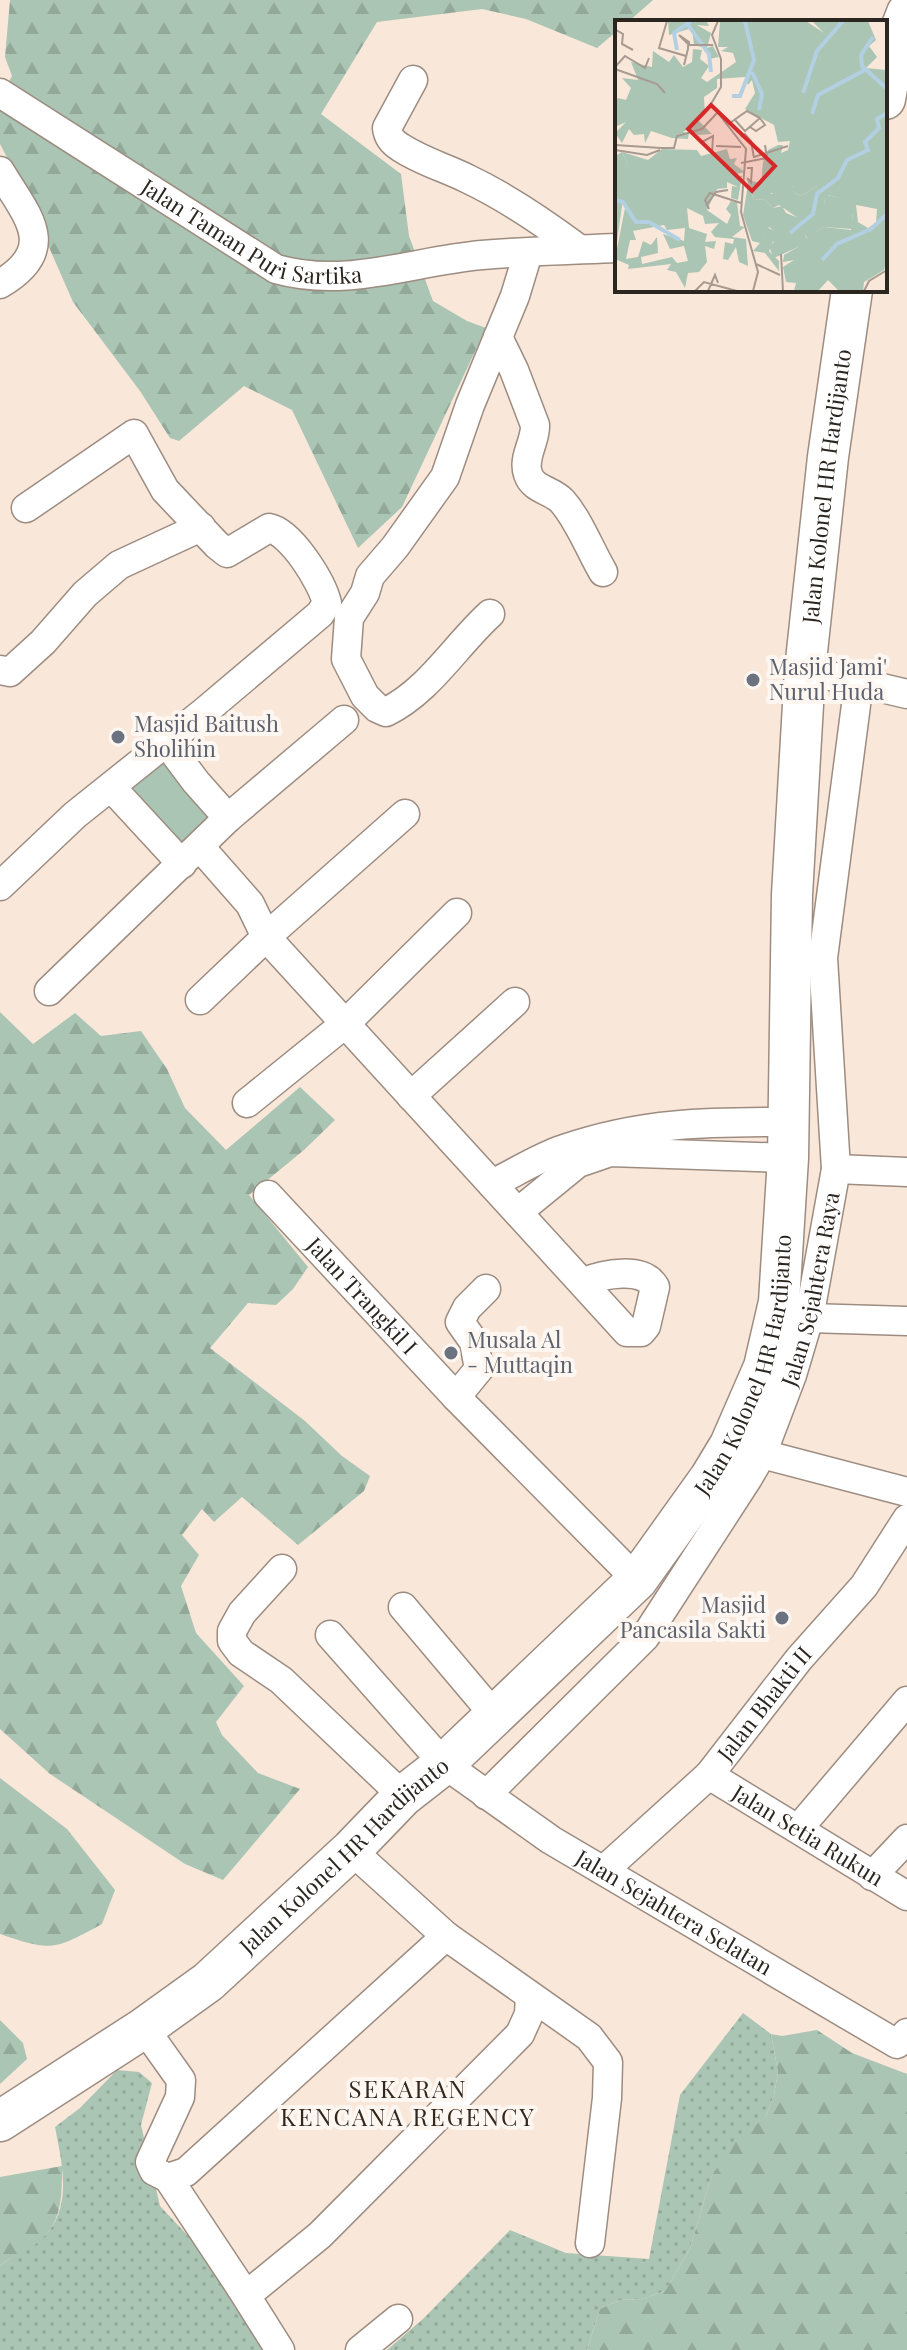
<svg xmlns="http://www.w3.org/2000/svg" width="907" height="2350" viewBox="0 0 907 2350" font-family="'Playfair Display',serif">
	<defs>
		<pattern id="grass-dots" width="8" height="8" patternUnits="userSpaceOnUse" patternTransform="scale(2)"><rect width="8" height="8" fill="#aac5b3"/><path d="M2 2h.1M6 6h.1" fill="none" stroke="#92a99a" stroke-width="1.8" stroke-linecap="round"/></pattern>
		<pattern id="forest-firs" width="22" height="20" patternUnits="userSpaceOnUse" patternTransform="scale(2)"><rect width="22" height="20" fill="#aac5b3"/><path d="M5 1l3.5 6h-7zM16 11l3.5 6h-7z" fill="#92a99a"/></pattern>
	</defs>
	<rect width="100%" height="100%" fill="#f9e7da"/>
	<!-- grass -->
	<g fill="url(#grass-dots)">
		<path d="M743,2013L771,2034L778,2072L774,2095L766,2116L711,2177L690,2249L665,2291L642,2299L620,2300L600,2309L587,2350H387L424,2318L510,2230L566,2253L649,2259L680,2095Z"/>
		<path d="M117,2070L139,2072L152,2083L141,2125L160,2206L248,2300L276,2350H0V2266C12,2255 28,2250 41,2239C74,2211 62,2163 55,2127L80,2108Z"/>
	</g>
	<!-- forest -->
	<g fill="url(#forest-firs)">
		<path d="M10,0H653L628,22H617V31L597,48L526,19L482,9L377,22L321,114L401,174L409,236L433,301L467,321L486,328L402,507L358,548L292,410L244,386L179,441L170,438L140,391L73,302L24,190L0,144V99L12,76L5,57Z"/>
		<path d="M0,1012L33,1044L75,1013L101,1036L141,1031L167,1069L185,1108L226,1150L300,1087L335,1120L304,1150L249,1195L308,1267L293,1289L276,1305L248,1303L210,1348L305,1421L342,1456L370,1476L364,1491L298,1545L242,1497L214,1522L202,1509L182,1535L199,1555L181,1586L196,1633L244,1686L216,1722L222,1735L258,1773L300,1789L223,1880L185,1864L50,1774L0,1729Z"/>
		<path d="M0,1778L67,1829L115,1890L102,1924C54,1950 52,1952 0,1934Z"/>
		<path d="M0,2020L23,2043L27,2059L0,2084Z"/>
		<path d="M817,2030L852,2053L907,2074V2350H587L600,2309L620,2300L642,2299L665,2291L690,2249L711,2177L734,2143L766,2116L774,2095L778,2072L771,2034L782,2036Z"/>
		<path d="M62,2166C62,2203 62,2229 27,2250C17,2256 8,2258 0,2266V2177Z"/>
	</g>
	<!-- pitch -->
	<path fill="#aac5b3" d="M160,759L215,820L183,849L127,788Z"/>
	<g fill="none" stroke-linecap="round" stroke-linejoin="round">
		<defs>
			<g id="minor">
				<path d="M413,80L387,128C388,137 392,142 400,147C421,161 446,168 468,179C508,198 543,222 579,249"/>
				<path id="s1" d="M0,93L276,269C347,289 412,261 482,255C527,251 572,250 617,248"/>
				<path d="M0,171C26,215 61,248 0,284"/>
				<path d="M498,337L514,370L535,425C536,441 522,458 528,474C533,490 552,490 562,501C579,520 590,550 603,572"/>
				<path d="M490,614C455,646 429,691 386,712L377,708L365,696L346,659L349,618L365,593L370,576L395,547L445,477L470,405L515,296L528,253"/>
				<path d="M0,670L10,672L43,642L85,594L119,565L201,527"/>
				<path d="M805,670L907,694"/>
				<path d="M166,742L196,782L228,818"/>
				<path d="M111,787L182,864"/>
				<path d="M200,847L250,904L266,937L627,1332H641L646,1326L655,1287C643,1266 603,1274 584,1282"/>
				<path d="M0,886L75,815L204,712L320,614L327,603C322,582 291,532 269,528L227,553L217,545L165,490L134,434L26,508"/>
				<path d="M49,991L228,818L344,720"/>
				<path d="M200,1000L266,937L405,814"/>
				<path d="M411,1096L515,1002"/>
				<path d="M247,1103L346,1023L457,913"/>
				<path d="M836,1169L907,1172"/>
				<path d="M492,1184C515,1173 539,1157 564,1149C642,1122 708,1122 789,1122"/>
				<path id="s2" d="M268,1195L456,1397L637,1580"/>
				<path d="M518,1212L578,1163L610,1152L788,1158"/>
				<path d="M809,1318L907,1321"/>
				<path d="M456,1397L479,1369L474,1342L460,1322L467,1308L486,1289"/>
				<path d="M762,1454L907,1492"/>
				<path d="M282,1569L242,1613L232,1631V1641L241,1653L281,1680L403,1796"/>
				<path d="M403,1607L495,1716"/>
				<path id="s3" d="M330,1635L444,1764L551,1840L897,2044L907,2033"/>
				<path id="s4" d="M709,1775L907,1896"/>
				<path id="s5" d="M486,1795L645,1637L748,1478L762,1454L792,1375L809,1318L836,1169L823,958L859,682"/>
				<path d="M799,1828L907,1701"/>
				<path id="s6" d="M604,1870L709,1775L799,1659L864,1586L907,1519"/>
				<path d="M872,1876L907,1839"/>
				<path d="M446,1936L589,2037L608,2062L607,2098L590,2243"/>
				<path d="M144,2028L181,2080L180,2097L150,2162L154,2171L168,2178L186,2172L446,1936L351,1850"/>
				<path d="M168,2178L241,2288L254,2289L320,2235L520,2034L529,2014L530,1996"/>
				<path d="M241,2288L280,2350"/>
				<path d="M360,2350L398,2319"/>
			</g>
			<g id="secondary">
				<path d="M885,99L895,44L907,13"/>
				<path id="s7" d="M0,2121L144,2028L208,1982L351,1850L403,1796L444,1764L637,1580L710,1478L730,1445L764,1367L779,1302L788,1158L792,895L805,670L828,457L852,290"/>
			</g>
		</defs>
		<!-- minor casing -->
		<use href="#minor" stroke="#9d8c80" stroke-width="31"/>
		<!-- secondary casing -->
		<use href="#secondary" stroke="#9d8c80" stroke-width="43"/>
		<!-- minor -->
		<use href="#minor" stroke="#fff" stroke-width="28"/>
		<!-- secondary -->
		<use href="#secondary" stroke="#fff" stroke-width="40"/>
	</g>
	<!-- markers -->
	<g fill="#6b7280" stroke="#fef7f1" stroke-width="3">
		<circle cx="753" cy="680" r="8"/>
		<circle cx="118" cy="737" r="8"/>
		<circle cx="451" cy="1353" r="8"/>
		<circle cx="782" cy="1618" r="8"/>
	</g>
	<g text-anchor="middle" stroke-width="8" stroke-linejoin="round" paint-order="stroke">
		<!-- street labels -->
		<g font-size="22" fill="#2c2621" stroke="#fef7f1">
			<text dy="8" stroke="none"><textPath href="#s1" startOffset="292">Jalan Taman Puri Sartika</textPath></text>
			<text dy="8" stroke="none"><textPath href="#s7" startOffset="1972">Jalan Kolonel HR Hardijanto</textPath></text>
			<text dy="8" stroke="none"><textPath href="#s5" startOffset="614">Jalan Sejahtera Raya</textPath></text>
			<text dy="8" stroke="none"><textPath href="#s2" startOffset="138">Jalan Trangkil I</textPath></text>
			<text dy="8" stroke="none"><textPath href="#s7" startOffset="1084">Jalan Kolonel HR Hardijanto</textPath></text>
			<text dy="8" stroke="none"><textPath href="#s6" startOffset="232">Jalan Bhakti II</textPath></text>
			<text dy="8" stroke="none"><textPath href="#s4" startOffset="116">Jalan Setia Rukun</textPath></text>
			<text dy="8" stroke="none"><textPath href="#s7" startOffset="436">Jalan Kolonel HR Hardijanto</textPath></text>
			<text dy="8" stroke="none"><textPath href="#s3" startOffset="446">Jalan Sejahtera Selatan</textPath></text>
		</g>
		<!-- worship labels -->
		<g font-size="22" fill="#5b616d" stroke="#fef7f1" text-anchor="start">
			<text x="769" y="675">Masjid Jami'<tspan x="769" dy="25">Nurul Huda</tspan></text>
			<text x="134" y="732">Masjid Baitush<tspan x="134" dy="25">Sholihin</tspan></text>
			<text x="467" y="1348">Musala Al<tspan x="467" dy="25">- Muttaqin</tspan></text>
			<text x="766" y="1613" text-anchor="end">Masjid<tspan x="766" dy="25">Pancasila Sakti</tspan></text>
		</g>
		<!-- neighbourhood labels -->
		<g font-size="24" letter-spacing="2" fill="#34271d" stroke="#fef7f1">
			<text x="408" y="2098">SEKARAN<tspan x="408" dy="28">KENCANA REGENCY</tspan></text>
		</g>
	</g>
	<!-- overview -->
	<g transform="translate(615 20)">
		<rect width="272" height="272" fill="#f9e7da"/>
		<path d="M7,132L13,144L2,221L0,136ZM148,142L152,151L156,174L179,166V173L186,176L202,166L197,179L209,183L212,175L224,178L238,191L237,209L209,207L192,218L183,198L164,185L158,188L149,179L139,180L132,160L146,163ZM150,207L170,214L183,227L159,238L154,227L159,222L148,215Z" fill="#aac5b3"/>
		<path d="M53,1L92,2L94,6L82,5L96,13L92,28L98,26L104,37L94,39L90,28L79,25L77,8L54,15ZM105,1H191L209,13L197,1H253L261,20L254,26L262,37L251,48L271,50L272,239L269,250L249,262L248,271H224L213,260L203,271H179L181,263L171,262L168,247L179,240L168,242L169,235L183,227L154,207L148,215L159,219L154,231L164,241V251L150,233L138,231L145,223L137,221L128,195L133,164L139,180L149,179L158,188L167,186L171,193L189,200L191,218L209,207L236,210L238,194L223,178L213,175L208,184H201L196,178L202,166L186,176L179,173V166L160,174L153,172L148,142L153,130L163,125H168L166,133L173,130L175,121L163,122L159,105L130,89L140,73L137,60L133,65L130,57L102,59V68L89,77L90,94L83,100L97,114L83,115L73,109L68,112L74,113L73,119L57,118L36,111L30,123L29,114L19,115L14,109L7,123L0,113L11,102L0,107V82L3,78L11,80L16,68L7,58L23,60L16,42L37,47L38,31L54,42L59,35L68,47L77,42L78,29L87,30L85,39L94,46L86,58L92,62L121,42L118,33L106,31L113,27H103ZM241,185L262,189L261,203L253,208L243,202ZM47,129L82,130L86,136L112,129L115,139L122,138L119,144L130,152L118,155L127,156L123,180L116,178L117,166L123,167L112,162V168L102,169L92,190L112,204L116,195L111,189L116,181L122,182L125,206L130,207L117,217L131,219L133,246L124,242L121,227L113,240L108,239L110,222L118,224L119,219L100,217L96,212L104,203L90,204L88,196L72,188L74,208L92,214L90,222L101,221L99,229L90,226L92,242L84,252L73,253L70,268L61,252L52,250L56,244L13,249L14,245L0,239L10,188L6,173L13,144L7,132L33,140ZM49,205L52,210L70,208L69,221L48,214L55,229L69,226L73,241L62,243L57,237L27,244L26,237L43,233L42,217L36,225L28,221L23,237L11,239L15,220H21L18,211Z" fill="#aac5b3" fill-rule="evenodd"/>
		<path fill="none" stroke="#b2d0e2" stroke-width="4" d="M73,5L94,34L96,52M258,17L246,35L247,46L271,68M62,30L59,13L76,1M137,52L147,74L144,90M188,73L202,31L228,1M117,76H125L139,40L130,1M197,94L203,75L250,50M0,180L8,182L21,202H34L65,220M175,213L198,194L202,174L223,158L232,140L253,130L250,122L264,108L262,99L272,93M207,240L222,224L256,209L272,194"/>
		<path fill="none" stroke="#a79a90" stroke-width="2" d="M52,1L44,28L71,36M103,1L97,15L106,39V67L96,84L131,129L126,192L143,252L138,271M1,10L8,14L7,24L18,30M69,45L73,29V26L74,25V22L64,15L74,25H98M0,47L10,36L30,48L34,38M0,49L42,64L50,73M120,100L130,111L145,98M112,105L132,91L145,98M135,107L141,111L150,105L145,98M126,117L130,114L136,121L139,138M87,122L98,116L97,134M0,125L46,128M101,126L126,127M46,128H59L62,116L87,109L102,93M0,130L32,135L45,130M139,137L173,126M126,143L152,138L150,125M132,158L136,162L137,148H132M91,186L101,172L113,170M94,189L90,180L95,173L126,183M166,234L168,271M141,244L165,255M80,271L89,262L122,271M93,271L100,255L103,263M249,271L254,261L272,250"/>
		<path fill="#d62828" fill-opacity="0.15" stroke="#d62828" stroke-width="4" d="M96,85L160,146L137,171L73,109Z"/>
		<rect width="272" height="272" fill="none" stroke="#2c2621" stroke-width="4"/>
	</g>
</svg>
